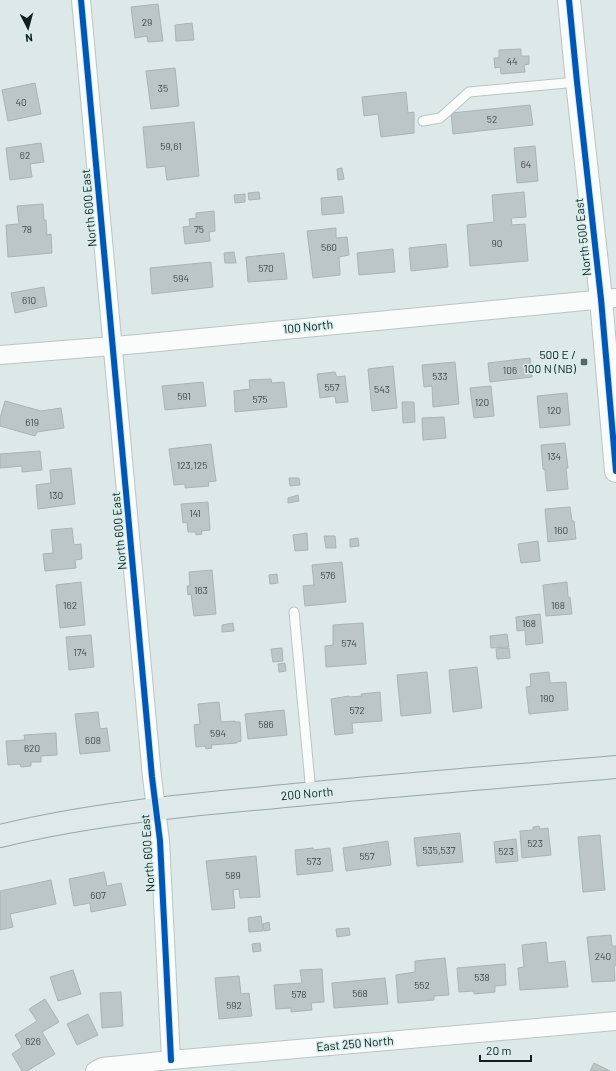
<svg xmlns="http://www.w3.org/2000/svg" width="616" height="1071" viewBox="0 0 616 1071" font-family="Barlow,sans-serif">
	<rect width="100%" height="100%" fill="#dce9e8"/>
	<!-- building -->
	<g fill="#bcc6c6" stroke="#a9b4b3">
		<path d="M158,4L163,41L148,42L147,36L135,38L131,7Z"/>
		<path d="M192,23L194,40L176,41L175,25Z"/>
		<path d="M521,49V56H529V64L524,65L525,72L501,74L500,67L495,68L494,58H499V50Z"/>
		<path d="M175,68L179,106L151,109L146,71Z"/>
		<path d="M35,83L41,114L8,121L2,90Z"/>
		<path d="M406,92L408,113L414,112V133L381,137L378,114L364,116L362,97Z"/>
		<path d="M530,105L533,125L453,134L451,113Z"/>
		<path d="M194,122L199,176L167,180L165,166L147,168L143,127Z"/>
		<path d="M41,143L44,162L30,164L32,177L10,180L6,148Z"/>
		<path d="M535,146L538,181L517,183L514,148Z"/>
		<path d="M342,168L344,179L338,180L337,169Z"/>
		<path d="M259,192L260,199L249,200L248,193Z"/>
		<path d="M524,192L526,217L511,218L512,225L525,224L528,261L470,266L467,225L494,222L492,195Z"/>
		<path d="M245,194V202L235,203L234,195Z"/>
		<path d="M342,196L344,213L322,215L321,198Z"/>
		<path d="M43,204L44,220H46L47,235L51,234L52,253L8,257L6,225L19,224L17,206Z"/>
		<path d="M214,211L215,231L209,232L210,241L185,244L183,227L190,226L189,219L196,218V213Z"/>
		<path d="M336,228V238L347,237L349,255L339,257L340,275L313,278L307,231Z"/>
		<path d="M446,244L448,267L411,271L409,248Z"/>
		<path d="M393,249L395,272L359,275L357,253Z"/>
		<path d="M234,252L236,263H225L224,253Z"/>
		<path d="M284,253L287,279L248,282L246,257Z"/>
		<path d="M211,262L213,287L152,294L150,268Z"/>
		<path d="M44,287L47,306L15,313L11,293Z"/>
		<path d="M530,358L532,377L490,382L488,363Z"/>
		<path d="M455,362L459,404L433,407L432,386L424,387L422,365Z"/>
		<path d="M393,366L397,408L372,411L368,369Z"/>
		<path d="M335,372L337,377L345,376L348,402L336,403L335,396L320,398L317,374Z"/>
		<path d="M271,379L272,383L284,382L287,407L235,412L234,391L250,389L249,380Z"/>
		<path d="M203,382L206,406L165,410L162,386Z"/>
		<path d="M491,386L494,416L474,418L470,388Z"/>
		<path d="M567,393L570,425L540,428L537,396Z"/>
		<path d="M5,401L41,411L61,408L64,428L37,432L35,436L0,426V418Z"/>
		<path d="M402,402H414L415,422L403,423Z"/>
		<path d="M444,417L446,438L423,440L422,418Z"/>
		<path d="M565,443L568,468H566L568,489L547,491L545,470L543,469L541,445Z"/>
		<path d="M211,444L216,481L208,482L209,486L185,488V484L174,485L169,449Z"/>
		<path d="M40,451L42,470L22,472V466L0,468V454Z"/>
		<path d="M71,468L75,504L38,509L36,485L51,483L50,470Z"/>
		<path d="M289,478H299L300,485L290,486Z"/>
		<path d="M298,495L299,501L288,503V498Z"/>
		<path d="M208,502L210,530L201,531L202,534L196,535V532H188L187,522L183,523L181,504Z"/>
		<path d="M570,507L572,521H574L576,539L548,542L545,509Z"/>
		<path d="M72,528L74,545L81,544L82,559L75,560L76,568L45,571L43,554L53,553L51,530Z"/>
		<path d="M307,533L308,550L295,551L293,535Z"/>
		<path d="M324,536H335L336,548H326Z"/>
		<path d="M358,538L359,546L350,547V539Z"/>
		<path d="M538,541L540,561L521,563L518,544Z"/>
		<path d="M342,562L346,602L305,606L303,586L314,585L312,565Z"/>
		<path d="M212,570L216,614L194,616L191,594L188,595L187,586H190L189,572Z"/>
		<path d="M277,574L278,583L270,584L269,575Z"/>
		<path d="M81,582L85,625L60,628L56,585Z"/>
		<path d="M567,582L568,597H570L572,614L546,616L543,585Z"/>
		<path d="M540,614L543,643L526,645L525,630L517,631L516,617Z"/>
		<path d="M233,623L234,631L222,632V625Z"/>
		<path d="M363,623L366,664L326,667L325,646L333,645V625Z"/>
		<path d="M507,634L509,647L491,648L490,636Z"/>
		<path d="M91,635L94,667L69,670L66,637Z"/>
		<path d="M282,648L283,661L273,662L271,649Z"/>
		<path d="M509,648L510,658L497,659L496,649Z"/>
		<path d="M285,663L286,671L279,672L278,664Z"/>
		<path d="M477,667L482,708L453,712L449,670Z"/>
		<path d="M427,672L431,713L401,716L397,675Z"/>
		<path d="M549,672L550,683L566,682L568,710L529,714L526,687L531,686L530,674Z"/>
		<path d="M380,692L382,721L352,723L353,733L335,735L331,699L349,696V697L362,696L361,694Z"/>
		<path d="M219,702L221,722L235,721V722H240L241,741L237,742V743L211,745L212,748L206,749L205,746L196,747L194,725L200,724L198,704Z"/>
		<path d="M284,710L287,735L248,739L245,714Z"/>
		<path d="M98,712L100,729L107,728L110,751L80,754L75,714Z"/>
		<path d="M56,733L57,755L41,756V762H31V766L21,767L20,764L8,765L6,741L25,740L24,735Z"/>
		<path d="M539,826L540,829L548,828L551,855L522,858L520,831L533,830V827Z"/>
		<path d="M460,833L463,862L417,866L414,838Z"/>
		<path d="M600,835L605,890L583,892L578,837Z"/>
		<path d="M516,839L518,861L496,863L494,842Z"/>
		<path d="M388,841L391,865L346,871L343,848Z"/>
		<path d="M313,848L314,850L330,848L333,871L297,875L295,850Z"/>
		<path d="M256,856L260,897L240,898L239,889L233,890L235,908L212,910L206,861Z"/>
		<path d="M104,872L107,886L121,883L126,905L91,912L90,903L74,906L69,879Z"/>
		<path d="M51,880L56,904L10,914L13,927L0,930V891Z"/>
		<path d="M261,916L263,931L249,932L248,918Z"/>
		<path d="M269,922L270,930L264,931L263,924Z"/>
		<path d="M349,928L350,935L337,937L336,929Z"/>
		<path d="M611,935L612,946H616V965L614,966L615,981L592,982L587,937Z"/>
		<path d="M546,942L548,963L565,961L568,987L520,990L518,968L524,967L522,945Z"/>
		<path d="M260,943L261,951L253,952L252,944Z"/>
		<path d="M445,958L449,995L434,996V1000L398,1003L396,975L415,972V961Z"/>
		<path d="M505,964L506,985L495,986V992L474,994V991L459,992L457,968Z"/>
		<path d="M322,969L324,1002L311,1003L312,1010L291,1012V1008L276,1009L274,985L302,983L300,970Z"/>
		<path d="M73,970L81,994L58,1001L50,977Z"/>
		<path d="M239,976L241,994L249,993L252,1016L219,1019L215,978Z"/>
		<path d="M385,978L388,1004L334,1008L332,983Z"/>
		<path d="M121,992L123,1026L102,1028L100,993Z"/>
		<path d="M45,999L59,1022L42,1032L55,1054L27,1071H22L12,1054L22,1047L15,1035L37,1021L29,1009Z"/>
		<path d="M88,1014L98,1035L77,1045L67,1024Z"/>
		<path d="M594,1063L610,1071H590Z"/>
	</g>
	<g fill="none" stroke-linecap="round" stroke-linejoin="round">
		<defs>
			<g id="lane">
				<path d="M423,121L440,118L469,92L577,82"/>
				<path d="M294,612L311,793"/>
			</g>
			<g id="street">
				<path d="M81,0L152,777L160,841L171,1060"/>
				<path d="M0,355L138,344L616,298"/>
				<path d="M95,1071L102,1067L171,1060L616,1021"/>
			</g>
			<path id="secondary" d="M569,0L577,82L601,299L616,471"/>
			<path id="primary" d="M0,836C87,815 176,806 265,798C382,786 499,777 616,767"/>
		</defs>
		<!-- lane casing -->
		<use href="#lane" stroke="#bac4c3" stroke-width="11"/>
		<!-- street casing -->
		<use href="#street" stroke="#bac4c3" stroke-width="20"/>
		<!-- secondary casing -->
		<use href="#secondary" stroke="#bac4c3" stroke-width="24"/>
		<!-- primary casing -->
		<use href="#primary" stroke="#93a9a8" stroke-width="24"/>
		<!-- lane -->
		<use href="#lane" stroke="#fafcfc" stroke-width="9"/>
		<!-- street -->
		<use href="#street" stroke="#fafcfc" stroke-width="18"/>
		<!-- secondary -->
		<use href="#secondary" stroke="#fafcfc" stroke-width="22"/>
		<!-- primary -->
		<use href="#primary" stroke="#dfe9e9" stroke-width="22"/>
		<defs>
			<g id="cycleway">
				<path d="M81,0L152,777L160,841L171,1060"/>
				<path d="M569,0L577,82L601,299L616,471"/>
			</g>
		</defs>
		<!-- cycleway casing -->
		<use href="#cycleway" stroke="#d6efed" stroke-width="8"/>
		<!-- cycleway -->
		<use href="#cycleway" stroke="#0057b8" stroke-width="6"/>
	</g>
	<!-- markers -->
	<rect fill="#5a6564" stroke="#d6efed" stroke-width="1.5" x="580" y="358" width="8" height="8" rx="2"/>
	<g text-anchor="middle" stroke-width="3" stroke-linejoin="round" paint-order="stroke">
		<!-- number labels -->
		<g font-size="10" fill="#3e4847">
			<text x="147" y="26">29</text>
			<text x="512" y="65">44</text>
			<text x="163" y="92">35</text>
			<text x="21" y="106">40</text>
			<text x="492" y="123">52</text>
			<text x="171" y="150">59,61</text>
			<text x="25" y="159">62</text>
			<text x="526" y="168">64</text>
			<text x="27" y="233">78</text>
			<text x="199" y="233">75</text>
			<text x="497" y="247">90</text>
			<text x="329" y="251">560</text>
			<text x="266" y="272">570</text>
			<text x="181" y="282">594</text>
			<text x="29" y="304">610</text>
			<text x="510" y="374">106</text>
			<text x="440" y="380">533</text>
			<text x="332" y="391">557</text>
			<text x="382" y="393">543</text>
			<text x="184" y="400">591</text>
			<text x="260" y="403">575</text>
			<text x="482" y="406">120</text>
			<text x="554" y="414">120</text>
			<text x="32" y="426">619</text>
			<text x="554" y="460">134</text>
			<text x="192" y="469">123,125</text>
			<text x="56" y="499">130</text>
			<text x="195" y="517">141</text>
			<text x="561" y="534">160</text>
			<text x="328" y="579">576</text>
			<text x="201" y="594">163</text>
			<text x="70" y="609">162</text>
			<text x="558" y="609">168</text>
			<text x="529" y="627">168</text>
			<text x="349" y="647">574</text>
			<text x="80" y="656">174</text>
			<text x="547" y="702">190</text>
			<text x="357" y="714">572</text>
			<text x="266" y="728">586</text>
			<text x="218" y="737">594</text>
			<text x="93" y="744">608</text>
			<text x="32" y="752">620</text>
			<text x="535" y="847">523</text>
			<text x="439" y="854">535,537</text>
			<text x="506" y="855">523</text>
			<text x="367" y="860">557</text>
			<text x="314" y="865">573</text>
			<text x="233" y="879">589</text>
			<text x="98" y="899">607</text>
			<text x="603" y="960">240</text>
			<text x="482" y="981">538</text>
			<text x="422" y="989">552</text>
			<text x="360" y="997">568</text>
			<text x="299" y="998">578</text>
			<text x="234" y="1009">592</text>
			<text x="33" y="1045">626</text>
		</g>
		<!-- street labels -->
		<g font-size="12" fill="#141e1d" stroke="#d6efed">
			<text transform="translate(89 208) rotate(-95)" y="4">North 600 East</text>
			<text transform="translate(583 237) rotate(-96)" y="4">North 500 East</text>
			<text transform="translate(308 327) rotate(-6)" y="4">100 North</text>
			<text transform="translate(119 531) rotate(-95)" y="4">North 600 East</text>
			<text transform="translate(307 794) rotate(-5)" y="4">200 North</text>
			<text transform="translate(148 853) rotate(-94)" y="4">North 600 East</text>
			<text transform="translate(355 1044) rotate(-5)" y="4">East 250 North</text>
		</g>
		<!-- poi labels -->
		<g font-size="12" fill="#141e1d" stroke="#d6efed" text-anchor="end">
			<text x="576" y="359">500 E /<tspan x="576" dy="14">100 N (NB)</tspan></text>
		</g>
	</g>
	<!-- north arrow -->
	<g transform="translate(28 28) rotate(174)" stroke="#d6efed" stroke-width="3" paint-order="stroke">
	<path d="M0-3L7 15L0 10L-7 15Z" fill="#141e1d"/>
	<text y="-6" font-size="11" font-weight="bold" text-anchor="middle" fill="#141e1d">N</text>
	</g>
	<!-- scale -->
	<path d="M480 1055v6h51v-6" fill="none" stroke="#141e1d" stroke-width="2"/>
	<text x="486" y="1055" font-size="12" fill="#141e1d" stroke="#d6efed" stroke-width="3" paint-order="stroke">20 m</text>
</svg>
